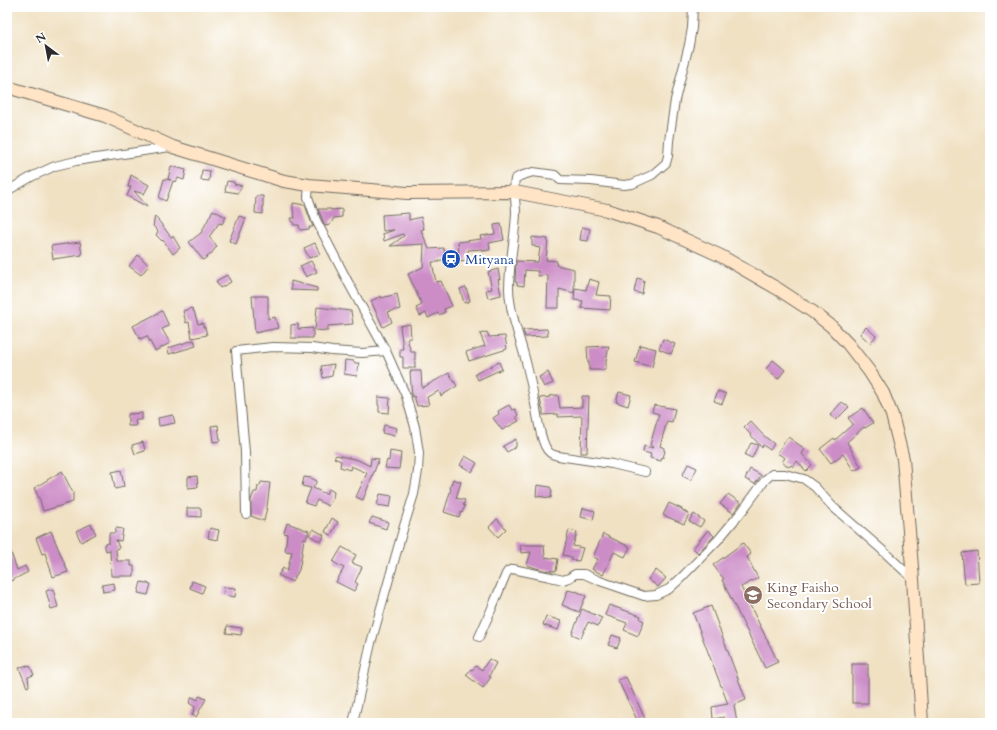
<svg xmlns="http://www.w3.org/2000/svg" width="997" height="730" viewBox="0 0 997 730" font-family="Cardo,serif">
	<rect width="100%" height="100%" fill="#fff"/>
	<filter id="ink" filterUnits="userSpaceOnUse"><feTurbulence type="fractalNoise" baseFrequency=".025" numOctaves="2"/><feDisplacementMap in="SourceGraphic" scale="8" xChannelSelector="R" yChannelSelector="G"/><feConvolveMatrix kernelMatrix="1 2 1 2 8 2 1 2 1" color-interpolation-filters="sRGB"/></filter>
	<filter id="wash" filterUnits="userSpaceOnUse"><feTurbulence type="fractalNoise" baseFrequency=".012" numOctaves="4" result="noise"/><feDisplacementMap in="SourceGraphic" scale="16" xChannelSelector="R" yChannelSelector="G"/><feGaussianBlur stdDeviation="0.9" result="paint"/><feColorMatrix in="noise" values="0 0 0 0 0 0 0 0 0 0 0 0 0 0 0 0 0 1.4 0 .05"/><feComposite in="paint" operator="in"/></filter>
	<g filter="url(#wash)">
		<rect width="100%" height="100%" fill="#f0e1c3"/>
		<g id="blocks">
			<!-- building -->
			<g fill="#cc8dc7">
				<path d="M171,166L186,170L184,180L178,178L176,182L173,181L171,187L166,201L159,198L164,179L171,180L168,179Z"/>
				<path d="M202,170L210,171L209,181L201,180Z"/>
				<path d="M131,175L149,185L144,194L134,191L148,207L127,196L131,187H128Z"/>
				<path d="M227,181L234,182V184L242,186L238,193L225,191Z"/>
				<path d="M256,196H263V214L255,213Z"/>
				<path d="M293,203L305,205L313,227H309L310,229L300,230L299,225H294L291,218H295L293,210Z"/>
				<path d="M318,209H331V210L342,209V217L334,218L330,225L325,226Z"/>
				<path d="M213,210L226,217L222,224L219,223L209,237L217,246L211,254L203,260L189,242L201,233Z"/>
				<path d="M409,213V220L421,217L424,229L421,230L429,249L444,248V251L459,252L458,242L481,239L480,236L495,234L494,225L501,224L504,240L489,243L490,250L483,251V249L468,250V256H466L467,261L444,259V260H440L439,262H432L436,282L441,281L452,306L444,309L445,312L439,315L438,313L428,318L426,313L420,316L416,308L422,305L408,274L423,267L424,244L390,246L404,236L403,234L384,241L383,234L394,230L383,231L382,215Z"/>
				<path d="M155,216L171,237L173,236L180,248L173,254L163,240L162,241L156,235L158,231L153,226Z"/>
				<path d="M239,216L246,218L236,244L229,241Z"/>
				<path d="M582,227L590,229L588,241L580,240Z"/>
				<path d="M532,237L548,239L546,260L557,261L556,265L574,269V293L559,289V308H547L548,275L538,276V271L525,270L524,286L517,285V282H515L516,261L538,262L540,248L535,247V246H532Z"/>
				<path d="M80,242L82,255L53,259L51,246Z"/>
				<path d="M315,243L320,254L309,258L304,248Z"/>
				<path d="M138,255L149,265L141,275L129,266Z"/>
				<path d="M311,261L317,272L306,277L300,266Z"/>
				<path d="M498,269L500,280L498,279L501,295L488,298L486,290L492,289L488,272Z"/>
				<path d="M227,275L231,282L220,288L216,281Z"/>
				<path d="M637,278L644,280L642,294L634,292Z"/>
				<path d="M589,279L599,282L596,295L611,296L610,310L581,308L583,301L574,300L575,288L586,290Z"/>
				<path d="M291,281L317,288V291L291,290Z"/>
				<path d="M466,287L470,301L464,303L460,289Z"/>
				<path d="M397,294L400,309L388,312L392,322L383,327L371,301L381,296V298Z"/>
				<path d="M252,296H268V319L275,317L278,328L255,333Z"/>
				<path d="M317,307L351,311L353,324L328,326V331L315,330Z"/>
				<path d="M192,308L193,311H194L198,324L203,323V327H205L207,335L192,338L189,322L186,323L183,311Z"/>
				<path d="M162,311L169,326L162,329L170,343L155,351L147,336L140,339L133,326Z"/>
				<path d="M298,324V329L313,328V338H291V325Z"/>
				<path d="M410,324L411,338H407L411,352H415V368H403V357H400V349H403L400,326Z"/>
				<path d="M866,327L876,336L870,343L860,334Z"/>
				<path d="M547,329L548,336L525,337L523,330Z"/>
				<path d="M487,332L489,337L505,336L507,349L469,361L466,352L485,346L480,334Z"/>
				<path d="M663,339L675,344L671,354L659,349Z"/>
				<path d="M194,340L196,346L169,354L168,348Z"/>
				<path d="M640,345L656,349L652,367L635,362Z"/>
				<path d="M609,346L606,361V370H589V362L588,363L587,347Z"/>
				<path d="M345,360L354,361V363H359L357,376L344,374Z"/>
				<path d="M773,360L785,370L778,379L766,369Z"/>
				<path d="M499,362L502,369L478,380L475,374Z"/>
				<path d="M334,364L332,376L323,378L321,366Z"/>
				<path d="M410,371H421L422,388L449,373L457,386L441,396L439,391L427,397L429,405L417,406L414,396L412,397Z"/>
				<path d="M548,372L553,383L544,387L539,377Z"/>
				<path d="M718,391L726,394L722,404L714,401Z"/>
				<path d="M619,392L631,395L628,406L616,402Z"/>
				<path d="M558,395L560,408L582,407V396H589L587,453H581L582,416L558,417V414L543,415V409H542L540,398L550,397L549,396Z"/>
				<path d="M378,397L390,398L389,413L379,412V405H378Z"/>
				<path d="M842,402L849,407L836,420L830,415Z"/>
				<path d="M509,405L512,410L515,409L518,415L516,417L519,421L502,430L493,418L499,414L498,411Z"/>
				<path d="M654,405L675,409L672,422L667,421L660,446L664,448V451H665L663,458L662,457L661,461L650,458L651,454L643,452L644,446L653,448V447L650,445L659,414L652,412Z"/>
				<path d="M863,408L873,423L865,428L864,427L847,442L861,467L854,471L843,454L831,463L820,449L834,438L835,440L853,424L848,418Z"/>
				<path d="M142,413V420H135L136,426H128V414Z"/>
				<path d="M173,415L175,423L159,426L158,418Z"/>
				<path d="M750,421L763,435L774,444L770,450L763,445L762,448L744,427Z"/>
				<path d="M218,425L220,441L213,442L211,426Z"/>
				<path d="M384,425L397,428L395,436L382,433Z"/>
				<path d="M788,437L805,449L802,454L812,465L806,471L797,461L793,467L791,465L789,467L782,462L785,458L777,453Z"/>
				<path d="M516,439V447L507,452L503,446Z"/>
				<path d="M143,442L145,451L135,454L132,445Z"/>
				<path d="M751,443L758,445L752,458L745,455Z"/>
				<path d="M390,451L401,453L399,469L385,468L387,460L389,461Z"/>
				<path d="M336,455L358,460L370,466L371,458L379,459L363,500L356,497L367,473L351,466L350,470L340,467L341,461L334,458Z"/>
				<path d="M465,456L477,463L472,472L460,465Z"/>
				<path d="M688,464L697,468L691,480L682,476Z"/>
				<path d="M750,469L761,475L755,484L745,479Z"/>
				<path d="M121,470L124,487L115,489L112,472Z"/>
				<path d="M62,471L73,493V502L43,511L40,500L34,488Z"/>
				<path d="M197,476L198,487L188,488V477Z"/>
				<path d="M304,477L311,478L317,481L313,488L326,494L329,489L334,492L333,498L328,506L317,500L314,506L305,503L311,488L302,486Z"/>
				<path d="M453,479L461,482L456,498L465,500L463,505L465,506L462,513L461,512L459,517L444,512L451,489L450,488Z"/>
				<path d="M261,482L270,483L267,507L264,521L251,516V500L254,492H257L258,486H260Z"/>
				<path d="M537,485L550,487L552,491L551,498L536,496Z"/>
				<path d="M380,494L392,496L390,507L377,505Z"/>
				<path d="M728,494L741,503L733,513L720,504Z"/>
				<path d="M669,503L682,509V510L689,514L684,524L663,515Z"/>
				<path d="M187,508H201V517L187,516Z"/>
				<path d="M583,508L595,511L593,520L581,517Z"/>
				<path d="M694,514L704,521L700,527L689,521Z"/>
				<path d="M372,517L388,522L386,529L369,523Z"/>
				<path d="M332,518L338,522L331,535L325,532Z"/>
				<path d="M497,519L506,529L498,537L489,527Z"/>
				<path d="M287,523L309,531L306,539L304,538L301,560L299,570L292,582L278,575L283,568L287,571L292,552L285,551L287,534L284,533Z"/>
				<path d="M91,524L96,534L81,542L76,531Z"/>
				<path d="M116,528L123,529L121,541L116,540L119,548L116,549L117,561H131V566H134V576H111L110,550L106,551L104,544L109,543V533H115Z"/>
				<path d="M210,528L219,530L217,540L208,538Z"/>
				<path d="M313,529L324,535L321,542L309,535Z"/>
				<path d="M569,530L577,532L573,546L583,548L579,561L571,560L572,557L563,555Z"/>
				<path d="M708,530L714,536L698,553L693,548Z"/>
				<path d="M51,531L68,572L53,577L45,553L42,554L36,538Z"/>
				<path d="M603,534L630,547L625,557L614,552L603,575L592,569L598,559L593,557Z"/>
				<path d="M743,543L751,554L747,557L758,578L741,587L778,662L765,668L722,580L724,579L713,565Z"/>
				<path d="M7,544H8L17,570L25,566L28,572L7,583Z"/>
				<path d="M520,545H544L545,557L558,559L556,571L542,570L527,565L531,552L521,553Z"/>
				<path d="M342,547L356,555L352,563L362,567L355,582L358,584L354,591L336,582L344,568L333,562Z"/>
				<path d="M977,551L979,583L965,584L962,553Z"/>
				<path d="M656,570L666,578L658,587L648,579Z"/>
				<path d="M192,581L205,586L202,593L190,588Z"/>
				<path d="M141,582L151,584L148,595L138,593Z"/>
				<path d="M114,583L115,590L103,592L102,585Z"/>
				<path d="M224,587L236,588L235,597L223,595Z"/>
				<path d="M53,589L58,607L51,609L46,591Z"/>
				<path d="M568,590L576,592V591L586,596L579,612L562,605Z"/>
				<path d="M609,605L641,616L640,619L644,621L638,636L624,630L627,623L605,615Z"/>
				<path d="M711,606L746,700L734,705L737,723H725L724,717L713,719L712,707L728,704L693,613Z"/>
				<path d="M582,609L602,618L598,626L588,622L581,638L572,634Z"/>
				<path d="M546,616L561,621L558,630L543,625Z"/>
				<path d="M227,626L242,628L241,635L226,633Z"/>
				<path d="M612,635L621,638L617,648L608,645Z"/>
				<path d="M489,659L496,663L489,676L491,677L483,688L466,675L471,669L472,670L476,666L482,670Z"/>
				<rect x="852" y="664" width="16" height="39"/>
				<path d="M27,665V667L30,666L34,675L28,677L29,686L27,687L19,668Z"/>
				<path d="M626,677L645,719L638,722L618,680Z"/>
				<path d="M199,696L206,699L196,717L192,715L195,707L189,703L192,697L198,700Z"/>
			</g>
		</g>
	</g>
	<g filter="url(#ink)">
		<use href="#blocks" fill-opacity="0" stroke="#706b60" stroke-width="1"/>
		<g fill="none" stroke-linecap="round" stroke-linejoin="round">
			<defs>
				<g id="minor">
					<path d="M309,185L308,197L316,220L348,282L386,351L406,396L415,427L419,453L418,471L414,494L404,526L371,643L353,723"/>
					<path d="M7,191L33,176L55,166L76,161L170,147"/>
					<path d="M645,472L612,464L558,456C552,455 548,453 545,446C539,433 538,418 535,404C533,392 530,379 527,366C521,340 510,316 509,289C509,264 515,238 516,213C516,203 513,188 515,179L520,176L533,172L555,175L560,180L591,181L624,185L632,184L652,175L666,163L668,156L669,141L675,100L689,45L692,28L693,7"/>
					<path d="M246,514L245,452L236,351L273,347L312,348L332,351L362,353L386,351"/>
					<path d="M479,637L492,608L506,574L508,571L513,569L546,576L563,580L569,578L575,574H584L600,581L644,596L656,595L669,589L680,579L718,540L743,510L766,479L772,474H785L804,479L815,487L832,506L881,549L913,579"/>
				</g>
				<path id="secondary" d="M7,87L105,116L173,147L284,181L309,185L407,193L515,192L607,210L658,227L721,256L778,289L813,312L831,326L848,344L869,371L883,393L892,415L903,459L913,579L922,723"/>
			</defs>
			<!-- minor casing -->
			<use href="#minor" stroke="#706b60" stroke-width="10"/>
			<!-- secondary casing -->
			<use href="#secondary" stroke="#706b60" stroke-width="14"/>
			<!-- minor -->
			<use href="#minor" stroke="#fff" stroke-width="8"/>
			<!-- secondary -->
			<use href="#secondary" stroke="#ffe4c6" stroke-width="12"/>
		</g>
	</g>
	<!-- icons -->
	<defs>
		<symbol id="station-disc" viewBox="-11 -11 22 22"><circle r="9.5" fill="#1a4fb4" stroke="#fff"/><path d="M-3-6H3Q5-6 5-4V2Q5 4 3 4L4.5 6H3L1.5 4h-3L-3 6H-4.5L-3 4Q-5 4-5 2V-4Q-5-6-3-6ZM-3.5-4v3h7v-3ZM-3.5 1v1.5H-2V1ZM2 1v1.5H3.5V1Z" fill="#fff"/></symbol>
		<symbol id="school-disc" viewBox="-11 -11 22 22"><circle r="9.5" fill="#8d6e63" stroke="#fff"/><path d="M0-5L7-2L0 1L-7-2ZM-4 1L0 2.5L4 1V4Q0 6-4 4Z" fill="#fff"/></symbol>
	</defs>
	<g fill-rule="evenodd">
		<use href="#station-disc" x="440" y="248" width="22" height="22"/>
		<use href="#school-disc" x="742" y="584" width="22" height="22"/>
	</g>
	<g text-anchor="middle" stroke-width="4" stroke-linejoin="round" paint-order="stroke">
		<!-- transit labels -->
		<g font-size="14" fill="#164399" stroke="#fff" text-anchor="start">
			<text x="465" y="264">Mityana</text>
		</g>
		<!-- education labels -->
		<g font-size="14" fill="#785e54" stroke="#fff" text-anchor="start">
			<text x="767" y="592">King Faisho<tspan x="767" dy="16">Secondary School</tspan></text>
		</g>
	</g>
	<!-- margin -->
	<rect width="997" height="730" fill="none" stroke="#fff" stroke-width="24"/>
	<!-- north arrow -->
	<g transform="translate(46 46) rotate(328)" stroke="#ffffff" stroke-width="3" paint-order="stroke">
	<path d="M0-3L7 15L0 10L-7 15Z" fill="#2b2b2b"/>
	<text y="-6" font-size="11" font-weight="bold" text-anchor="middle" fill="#2b2b2b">N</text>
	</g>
</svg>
